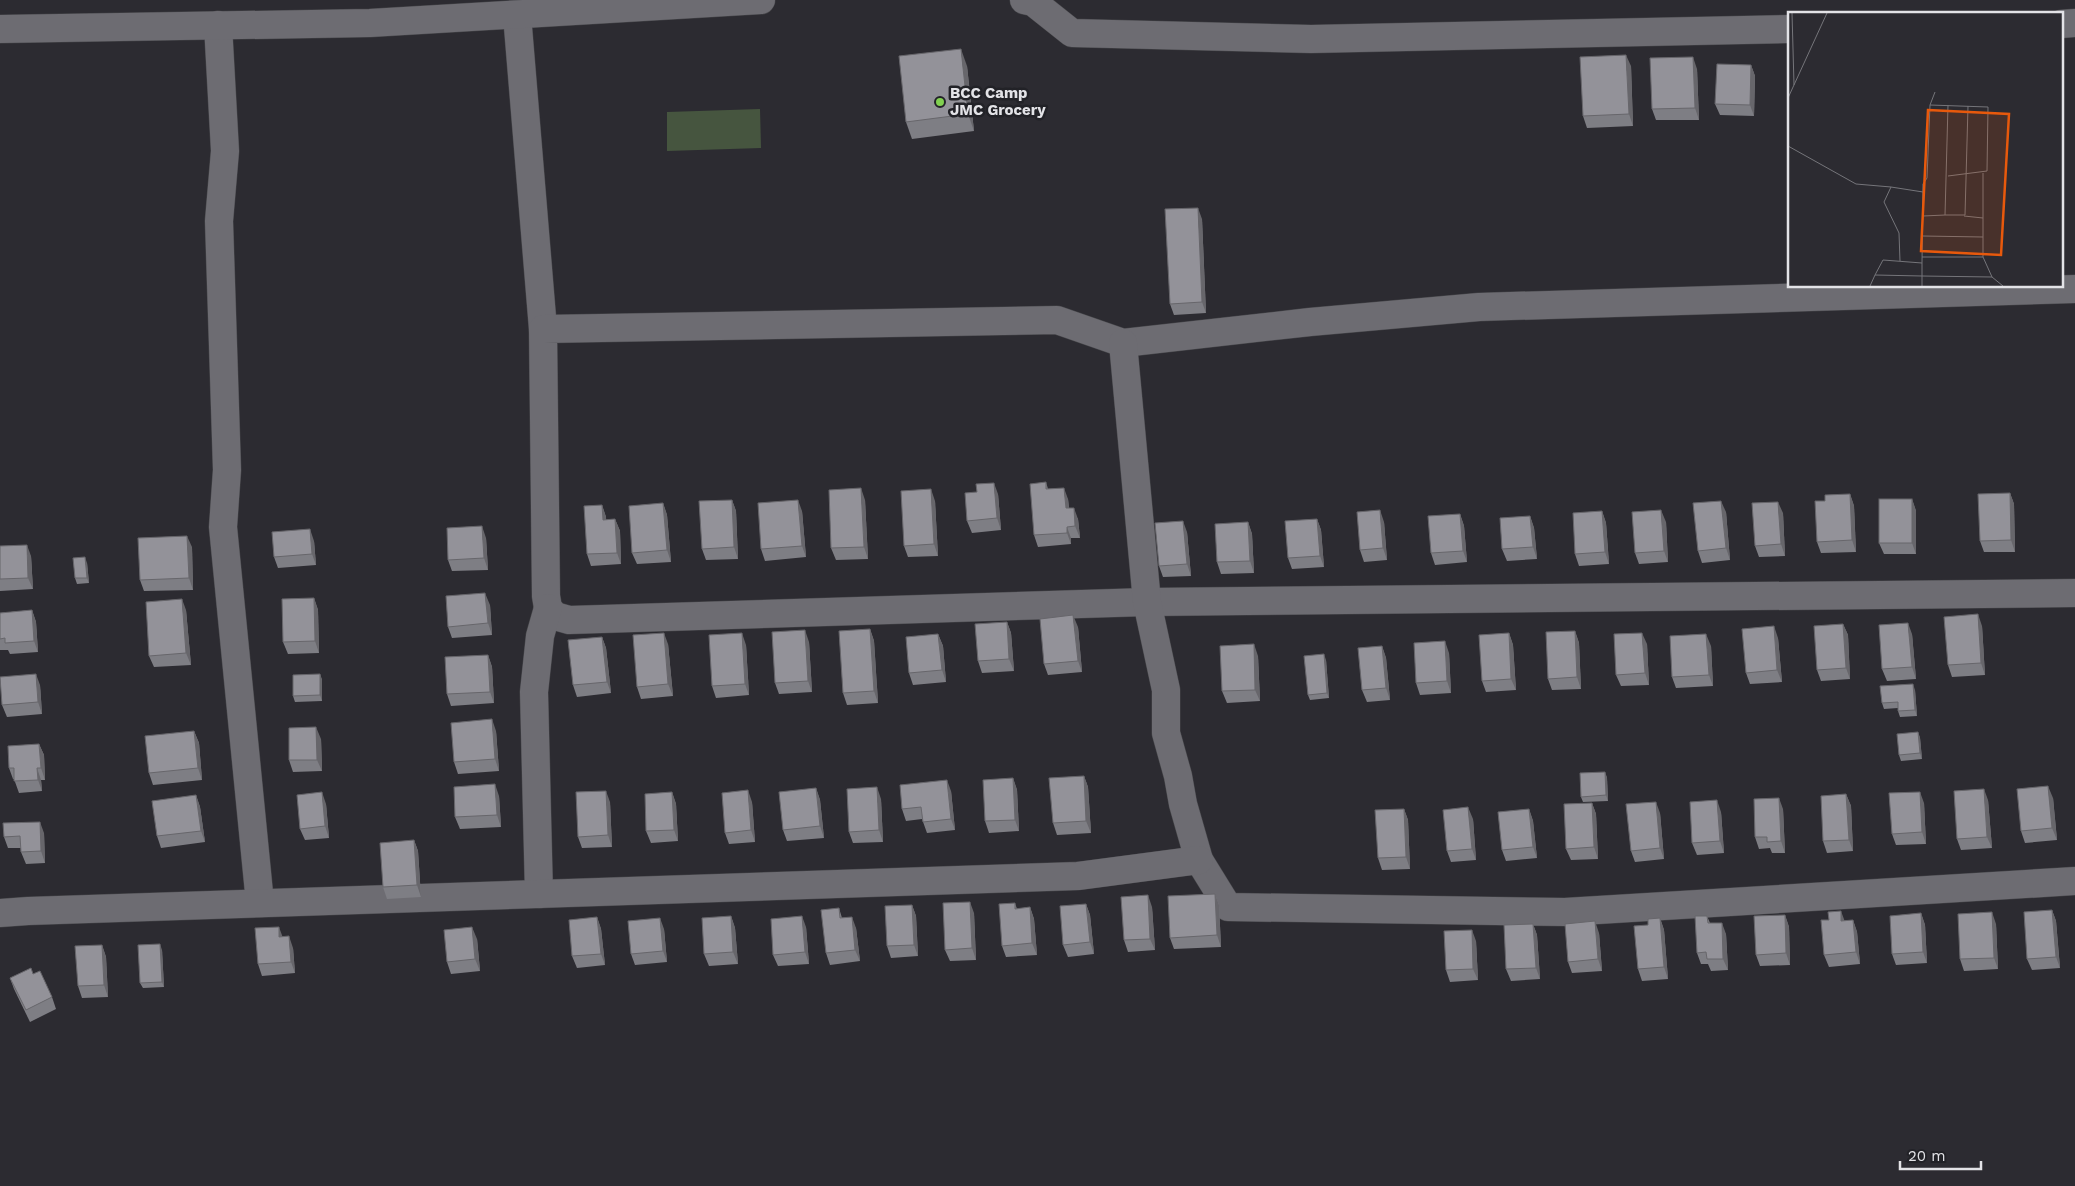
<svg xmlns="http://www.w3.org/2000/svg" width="2075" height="1186" viewBox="0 0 2075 1186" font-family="'Work Sans',sans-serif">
	<rect width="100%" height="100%" fill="#2c2b31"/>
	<!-- green -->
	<path fill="#46553f" d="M760,109L761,148L667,151V112Z"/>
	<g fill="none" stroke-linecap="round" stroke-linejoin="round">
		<defs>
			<g id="street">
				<path d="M1024,0L1033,2L1072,33L1311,39L1789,29"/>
				<path d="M517,15L543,329"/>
				<path d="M2061,24L2075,23"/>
				<path d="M218,25L225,151L219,221L227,470L223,527L260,903"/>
				<path d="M0,29L370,23L761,0"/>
				<path d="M2075,289L1479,307L1310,322L1123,343L1057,320L543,329L546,596L548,608L555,616L569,620L1147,602L2075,593"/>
				<path d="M1123,343L1147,602L1166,690V733L1178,776L1183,804L1199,860L1228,907L1565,912L2075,881"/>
				<path d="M539,894L534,692L540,636L548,608"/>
				<path d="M0,913L28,911L1078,876L1199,860"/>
			</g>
		</defs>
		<!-- street casing -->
		<use href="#street" stroke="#46464a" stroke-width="29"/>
		<!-- street -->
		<use href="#street" stroke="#6d6c72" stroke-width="28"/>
	</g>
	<!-- wall -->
	<g fill="#7e7e84">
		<path d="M1751,65L1755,76L1754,116L1720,115L1715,104Z"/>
		<path d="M967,66L974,131L912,139L906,122Z"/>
		<path d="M1631,66L1633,126L1587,128L1583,116Z"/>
		<path d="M1697,69L1699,120H1656L1652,109Z"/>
		<path d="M1202,219L1206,313L1174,315L1170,304Z"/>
		<path d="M1046,482L1048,489L1068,499L1069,508L1078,519L1080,538H1071V544L1038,547L1034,535Z"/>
		<path d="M2010,493L2014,504L2015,552H1984L1980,541Z"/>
		<path d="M998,494L1001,530L972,533L967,521Z"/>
		<path d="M1850,494L1854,506L1856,552L1821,553L1817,542L1825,501Z"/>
		<path d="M1912,499L1916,511V554H1884L1879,543Z"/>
		<path d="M732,500L736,511L738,559L706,560L702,549Z"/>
		<path d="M865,500L868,559L836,560L831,548Z"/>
		<path d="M935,501L938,556L908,557L904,546Z"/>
		<path d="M663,503L667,515L671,562L637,564L632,553Z"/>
		<path d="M602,505L606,517V520L615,519L620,531L621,564L591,566L587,554Z"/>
		<path d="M802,511L806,557L765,561L761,549Z"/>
		<path d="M1602,511L1606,523L1609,564L1579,566L1575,554Z"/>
		<path d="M1726,512L1730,560L1702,563L1698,551Z"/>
		<path d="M1783,513L1785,556L1759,557L1755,546Z"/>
		<path d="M1460,514L1464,526L1467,562L1435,565L1431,553Z"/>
		<path d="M1530,516L1534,528L1537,559L1507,561L1502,549Z"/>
		<path d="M1317,519L1321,530L1324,567L1292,569L1288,558Z"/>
		<path d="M1248,522L1252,534L1254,573L1221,574L1217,562Z"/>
		<path d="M1384,522L1387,560L1364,562L1360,550Z"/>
		<path d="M1666,522L1668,562L1639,564L1635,553Z"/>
		<path d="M1187,532L1191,576L1163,577L1159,566Z"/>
		<path d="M486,538L488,570L452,571L448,560Z"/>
		<path d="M314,541L316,565L278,568L274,557Z"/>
		<path d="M0,546L31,556L33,589L0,591Z"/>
		<path d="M192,547L193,590L144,591L140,580Z"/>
		<path d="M87,563L89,583L77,584L75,578Z"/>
		<path d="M314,598L318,610L319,653L288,654L283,642Z"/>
		<path d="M490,605L492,635L452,638L448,627Z"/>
		<path d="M32,610L36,622L38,652L10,654L8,650H0V613Z"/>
		<path d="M186,610L191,665L154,667L149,656Z"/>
		<path d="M1007,622L1011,633L1014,671L982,673L978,661Z"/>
		<path d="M1843,624L1848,635L1850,679L1821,681L1817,670Z"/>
		<path d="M1982,626L1985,675L1952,677L1948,665Z"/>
		<path d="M1078,627L1082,672L1048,675L1044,664Z"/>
		<path d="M870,629L874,641L878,703L847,705L843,693Z"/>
		<path d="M1575,631L1579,643L1581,689L1552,690L1548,679Z"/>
		<path d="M1509,633L1513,645L1516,690L1486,692L1482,681Z"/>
		<path d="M938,634L943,646L946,682L913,685L909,673Z"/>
		<path d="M1912,634L1916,679L1887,681L1882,669Z"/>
		<path d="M602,637L606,648L611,693L577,697L573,685Z"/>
		<path d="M1778,638L1782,682L1750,684L1746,673Z"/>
		<path d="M809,642L812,692L779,694L775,683Z"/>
		<path d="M668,644L673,696L641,699L637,687Z"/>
		<path d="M1647,644L1649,685L1621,686L1616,675Z"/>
		<path d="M746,645L749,695L716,698L712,686Z"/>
		<path d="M1382,646L1386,658L1390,700L1367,702L1362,690Z"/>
		<path d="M1711,646L1713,686L1676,688L1672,677Z"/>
		<path d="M1449,653L1451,693L1420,695L1416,683Z"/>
		<path d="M488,655L492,667L494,703L451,706L447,694Z"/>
		<path d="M1258,656L1260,701L1227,703L1222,691Z"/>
		<path d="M1326,660L1329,698L1310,700L1308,695Z"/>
		<path d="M320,674L322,680V701L295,702L293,696Z"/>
		<path d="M40,685L42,714L7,717L2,705Z"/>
		<path d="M1915,690L1917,716L1900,717L1898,711V708L1884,709L1882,703Z"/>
		<path d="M194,731L199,743L202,780L153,785L149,773Z"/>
		<path d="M496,731L499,771L458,774L454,762Z"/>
		<path d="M1918,732L1920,738L1922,759L1901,761L1899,755Z"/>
		<path d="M321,739L322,771L293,772L289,760Z"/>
		<path d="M39,744L44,755L45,780H41L42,791L19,793L14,779H13L9,768Z"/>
		<path d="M1605,772L1607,778L1608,801L1583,802L1581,797Z"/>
		<path d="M1084,776L1088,787L1091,833L1057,835L1053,823Z"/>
		<path d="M1013,778L1017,790L1019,831L989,833L985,821Z"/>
		<path d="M816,788L820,800L824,838L787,841L783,830Z"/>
		<path d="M951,791L955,830L927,833L922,819L906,821L902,809Z"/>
		<path d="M672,792L676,804L678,841L651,843L646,831Z"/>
		<path d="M1846,794L1851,806L1853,851L1827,853L1823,841Z"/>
		<path d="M196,795L200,807L205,842L161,848L157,836Z"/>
		<path d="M499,796L501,827L460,829L455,817Z"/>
		<path d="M2053,798L2057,840L2025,843L2021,831Z"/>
		<path d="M881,799L883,842L853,843L849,832Z"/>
		<path d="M1988,800L1992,848L1961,850L1957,839Z"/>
		<path d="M610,802L612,847L582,848L578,837Z"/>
		<path d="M752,802L755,842L729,844L725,833Z"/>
		<path d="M1592,803L1596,814L1598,859L1571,860L1566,849Z"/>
		<path d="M1924,803L1926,844L1896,845L1892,834Z"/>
		<path d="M326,804L329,838L305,840L300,829Z"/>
		<path d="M1404,809L1408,820L1410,869L1382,870L1378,858Z"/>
		<path d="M1529,809L1533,821L1537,858L1506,861L1502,850Z"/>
		<path d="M1783,809L1785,853H1772L1770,848L1759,849L1755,837Z"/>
		<path d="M1721,812L1724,853L1697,855L1692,843Z"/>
		<path d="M1660,813L1664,859L1635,862L1631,851Z"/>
		<path d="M1473,819L1476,860L1451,862L1447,851Z"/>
		<path d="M44,833L45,863L26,864L21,852V848H8L4,837Z"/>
		<path d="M414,840L418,851L421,897L387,899L383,887Z"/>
		<path d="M1215,894L1219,905L1221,947L1174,949L1170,938Z"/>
		<path d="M1015,903L1017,909L1030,907L1034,919L1037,955L1006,957L1002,946Z"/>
		<path d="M1086,904L1090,915L1094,954L1068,957L1063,945Z"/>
		<path d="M912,905L916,916L918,956L891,958L887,946Z"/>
		<path d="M1152,907L1155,950L1128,952L1124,940Z"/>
		<path d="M839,908L842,918L856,928L860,961L830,965L826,953Z"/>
		<path d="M2052,910L2056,921L2060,968L2032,970L2027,959Z"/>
		<path d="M974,913L976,960L950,961L945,950Z"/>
		<path d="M1921,913L1925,925L1927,963L1896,965L1892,954Z"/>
		<path d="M1785,915L1789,927L1790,965L1760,966L1756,955Z"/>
		<path d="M731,916L735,928L738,964L709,966L704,954Z"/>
		<path d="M1707,916L1710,923L1726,934L1728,970L1711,971L1708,964H1701L1697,953Z"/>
		<path d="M597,917L601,929L605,965L577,968L572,956Z"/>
		<path d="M1660,918L1664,930L1668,979L1642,981L1638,969L1648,925Z"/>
		<path d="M1853,920L1857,932L1860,964L1829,967L1824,955L1844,921Z"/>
		<path d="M1533,924L1537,935L1540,979L1511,981L1506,969Z"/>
		<path d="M1996,924L1998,969L1964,971L1960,959Z"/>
		<path d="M806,927L809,964L778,966L773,955Z"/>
		<path d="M664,929L667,962L635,965L631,954Z"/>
		<path d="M1599,933L1602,971L1572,973L1568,962Z"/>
		<path d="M477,939L480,971L451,974L447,962Z"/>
		<path d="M1476,941L1478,980L1450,982L1446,970Z"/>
		<path d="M102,945L106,957L108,997L82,998L78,986Z"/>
		<path d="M293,948L295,973L262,976L258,964Z"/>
		<path d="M162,950L164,987L143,988L140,983Z"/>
		<path d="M33,974L52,997L56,1009L30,1022L14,989L10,978Z"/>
	</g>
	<!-- shaded-wall -->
	<g fill="#67666b">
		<path d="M961,49L967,66L974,131L968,114Z"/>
		<path d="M1626,55L1631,66L1633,126L1629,114Z"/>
		<path d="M1693,57L1697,69L1699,120L1695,108Z"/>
		<path d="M1751,65L1755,76L1754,116L1750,105Z"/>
		<path d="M1198,208L1202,219L1206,313L1202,302Z"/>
		<path d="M994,483L998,494L1001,530L997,518Z"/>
		<path d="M861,488L865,500L868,559L864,547Z"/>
		<path d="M1064,488L1068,499L1070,520L1066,508Z"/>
		<path d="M931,489L935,501L938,556L934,544Z"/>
		<path d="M2010,493L2014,504L2015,552L2011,540Z"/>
		<path d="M1850,494L1854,506L1856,552L1852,540Z"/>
		<path d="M1912,499L1916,511V554L1912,543Z"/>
		<path d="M732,500L736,511L738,559L734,547Z"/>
		<path d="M798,500L802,511L806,557L802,546Z"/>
		<path d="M1721,501L1726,512L1730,560L1726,548Z"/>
		<path d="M1778,502L1783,513L1785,556L1781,544Z"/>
		<path d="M663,503L667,515L671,562L667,550Z"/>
		<path d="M602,505L606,517L607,531L603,520Z"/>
		<path d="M1074,508L1078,519L1080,538L1075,526Z"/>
		<path d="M1380,510L1384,522L1387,560L1383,548Z"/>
		<path d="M1661,510L1666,522L1668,562L1664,551Z"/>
		<path d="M1602,511L1606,523L1609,564L1605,552Z"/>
		<path d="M1460,514L1464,526L1467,562L1463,551Z"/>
		<path d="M1530,516L1534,528L1537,559L1533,547Z"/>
		<path d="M615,519L620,531L621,564L617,553Z"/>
		<path d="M1317,519L1321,530L1324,567L1320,556Z"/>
		<path d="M1183,521L1187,532L1191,576L1187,564Z"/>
		<path d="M1248,522L1252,534L1254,573L1250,561Z"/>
		<path d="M482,526L486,538L488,570L484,558Z"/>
		<path d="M1067,527L1071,538V544L1067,533Z"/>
		<path d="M310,529L314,541L316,565L312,554Z"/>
		<path d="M187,536L192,547L193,590L189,578Z"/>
		<path d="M27,545L31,556L33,589L28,578Z"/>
		<path d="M85,557L87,563L89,583L87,578Z"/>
		<path d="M485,593L490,605L492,635L488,623Z"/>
		<path d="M314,598L318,610L319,653L315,641Z"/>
		<path d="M182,599L186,610L191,665L186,653Z"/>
		<path d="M32,610L36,622L38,652L34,641Z"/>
		<path d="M1978,614L1982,626L1985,675L1981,663Z"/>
		<path d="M1073,615L1078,627L1082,672L1078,661Z"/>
		<path d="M1007,622L1011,633L1014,671L1009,659Z"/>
		<path d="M1908,623L1912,634L1916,679L1912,667Z"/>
		<path d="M1843,624L1848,635L1850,679L1846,668Z"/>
		<path d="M1774,626L1778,638L1782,682L1777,670Z"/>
		<path d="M870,629L874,641L878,703L874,691Z"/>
		<path d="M805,630L809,642L812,692L808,681Z"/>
		<path d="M1575,631L1579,643L1581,689L1577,677Z"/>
		<path d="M664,633L668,644L673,696L668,684Z"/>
		<path d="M742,633L746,645L749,695L745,684Z"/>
		<path d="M1509,633L1513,645L1516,690L1511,679Z"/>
		<path d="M1642,633L1647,644L1649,685L1645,673Z"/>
		<path d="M938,634L943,646L946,682L942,670Z"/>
		<path d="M1706,634L1711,646L1713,686L1709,675Z"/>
		<path d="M602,637L606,648L611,693L607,682Z"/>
		<path d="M1445,641L1449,653L1451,693L1447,681Z"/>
		<path d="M1254,644L1258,656L1260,701L1255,690Z"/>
		<path d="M1382,646L1386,658L1390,700L1386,688Z"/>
		<path d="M1324,654L1326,660L1329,698L1327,693Z"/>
		<path d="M488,655L492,667L494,703L490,692Z"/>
		<path d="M36,674L40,685L42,714L38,702Z"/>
		<path d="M320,674L322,680V701L320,695Z"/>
		<path d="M1913,684L1915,690L1917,716L1915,710Z"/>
		<path d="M492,719L496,731L499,771L495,759Z"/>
		<path d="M316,727L321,739L322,771L317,760Z"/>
		<path d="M194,731L199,743L202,780L198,768Z"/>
		<path d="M1918,732L1920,738L1922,759L1920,753Z"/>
		<path d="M39,744L44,755L45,780L41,768Z"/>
		<path d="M37,768L41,780L42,791L38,780Z"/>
		<path d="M1605,772L1607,778L1608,801L1606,795Z"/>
		<path d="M1084,776L1088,787L1091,833L1086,821Z"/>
		<path d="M1013,778L1017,790L1019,831L1015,820Z"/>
		<path d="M947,780L951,791L955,830L951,819Z"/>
		<path d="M495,784L499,796L501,827L497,815Z"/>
		<path d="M2048,786L2053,798L2057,840L2052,828Z"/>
		<path d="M877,787L881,799L883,842L879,830Z"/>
		<path d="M816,788L820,800L824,838L820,826Z"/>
		<path d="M1984,789L1988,800L1992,848L1987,837Z"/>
		<path d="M748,790L752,802L755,842L751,830Z"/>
		<path d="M606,791L610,802L612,847L608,835Z"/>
		<path d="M322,792L326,804L329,838L325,826Z"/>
		<path d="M672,792L676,804L678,841L674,830Z"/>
		<path d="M1920,792L1924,803L1926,844L1922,832Z"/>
		<path d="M1846,794L1851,806L1853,851L1849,840Z"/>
		<path d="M196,795L200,807L205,842L201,831Z"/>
		<path d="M1779,798L1783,809L1785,853L1781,841Z"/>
		<path d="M1717,800L1721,812L1724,853L1720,841Z"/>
		<path d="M1656,802L1660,813L1664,859L1660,848Z"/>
		<path d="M1592,803L1596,814L1598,859L1594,847Z"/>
		<path d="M1468,807L1473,819L1476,860L1472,849Z"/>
		<path d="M1404,809L1408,820L1410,869L1406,857Z"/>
		<path d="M1529,809L1533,821L1537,858L1533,847Z"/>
		<path d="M40,822L44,833L45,863L41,851Z"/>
		<path d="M414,840L418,851L421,897L417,885Z"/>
		<path d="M1215,894L1219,905L1221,947L1217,935Z"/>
		<path d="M1148,895L1152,907L1155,950L1150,939Z"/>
		<path d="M970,902L974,913L976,960L972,948Z"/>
		<path d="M1086,904L1090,915L1094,954L1090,942Z"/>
		<path d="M912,905L916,916L918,956L914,945Z"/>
		<path d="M1030,907L1034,919L1037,955L1032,943Z"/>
		<path d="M2052,910L2056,921L2060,968L2056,957Z"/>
		<path d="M1841,911L1845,922L1841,921Z"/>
		<path d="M1992,912L1996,924L1998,969L1994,958Z"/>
		<path d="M1921,913L1925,925L1927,963L1923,952Z"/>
		<path d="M1785,915L1789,927L1790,965L1786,953Z"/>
		<path d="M731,916L735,928L738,964L733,952Z"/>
		<path d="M802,916L806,927L809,964L805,952Z"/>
		<path d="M597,917L601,929L605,965L601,954Z"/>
		<path d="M852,917L856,928L860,961L855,950Z"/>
		<path d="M660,918L664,929L667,962L663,951Z"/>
		<path d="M1660,918L1664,930L1668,979L1664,967Z"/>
		<path d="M1853,920L1857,932L1860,964L1856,952Z"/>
		<path d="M1595,921L1599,933L1602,971L1598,959Z"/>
		<path d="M1722,923L1726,934L1728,970L1723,959Z"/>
		<path d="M1533,924L1537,935L1540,979L1536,968Z"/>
		<path d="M279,927L283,938L279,937Z"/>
		<path d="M472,927L477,939L480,971L475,959Z"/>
		<path d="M1472,930L1476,941L1478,980L1473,969Z"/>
		<path d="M289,936L293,948L295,973L291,962Z"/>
		<path d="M160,944L162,950L164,987L162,982Z"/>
		<path d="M102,945L106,957L108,997L104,985Z"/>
	</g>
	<!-- building -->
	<g fill="#939299" stroke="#67666b">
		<path d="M961,49L968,114L906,122L899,56Z"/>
		<path d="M1626,55L1629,114L1583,116L1580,57Z"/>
		<path d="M1693,57L1695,108L1652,109L1650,58Z"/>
		<path d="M1717,64L1751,65L1750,105L1715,104Z"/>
		<path d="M1198,208L1202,302L1170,304L1165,209Z"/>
		<path d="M1046,482V489L1064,488L1066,508H1074L1075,526L1067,527V533L1034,535L1030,484Z"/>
		<path d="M994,483L997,518L967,521L965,493L977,492L976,484Z"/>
		<path d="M861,488L864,547L831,548L829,490Z"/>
		<path d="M931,489L934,544L904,546L901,491Z"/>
		<path d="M2010,493L2011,540L1980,541L1978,494Z"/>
		<path d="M1850,494L1852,540L1817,542L1815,501H1825V495Z"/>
		<rect x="1879" y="499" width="33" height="44"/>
		<path d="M732,500L734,547L702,549L699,501Z"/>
		<path d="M798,500L802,546L761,549L758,503Z"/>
		<path d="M1721,501L1726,548L1698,551L1693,503Z"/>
		<path d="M1778,502L1781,544L1755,546L1752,503Z"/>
		<path d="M663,503L667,550L632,553L629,506Z"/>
		<path d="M602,505L603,520L615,519L617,553L587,554L584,506Z"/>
		<path d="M1380,510L1383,548L1360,550L1357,512Z"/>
		<path d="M1661,510L1664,551L1635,553L1632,512Z"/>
		<path d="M1602,511L1605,552L1575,554L1573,513Z"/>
		<path d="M1460,514L1463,551L1431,553L1428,516Z"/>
		<path d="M1530,516L1533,547L1502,549L1500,518Z"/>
		<path d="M1317,519L1320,556L1288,558L1285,521Z"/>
		<path d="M1183,521L1187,564L1159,566L1155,523Z"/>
		<path d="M1248,522L1250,561L1217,562L1215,524Z"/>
		<path d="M482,526L484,558L448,560L447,528Z"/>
		<path d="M310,529L312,554L274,557L272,532Z"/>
		<path d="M187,536L189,578L140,580L138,538Z"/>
		<path d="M27,545L28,578L0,579V546Z"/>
		<path d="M85,557L87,578H75L73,558Z"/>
		<path d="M485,593L488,623L448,627L446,596Z"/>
		<path d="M314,598L315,641L283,642L282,599Z"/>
		<path d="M182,599L186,653L149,656L146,602Z"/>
		<path d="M32,610L34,641L5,643V638L0,639V613Z"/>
		<path d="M1978,614L1981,663L1948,665L1944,617Z"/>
		<path d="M1073,615L1078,661L1044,664L1040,619Z"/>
		<path d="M1007,622L1009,659L978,661L975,624Z"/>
		<path d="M1908,623L1912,667L1882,669L1879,625Z"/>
		<path d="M1843,624L1846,668L1817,670L1814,626Z"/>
		<path d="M1774,626L1777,670L1746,673L1742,629Z"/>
		<path d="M870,629L874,691L843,693L839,631Z"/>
		<path d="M805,630L808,681L775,683L772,632Z"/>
		<path d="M1575,631L1577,677L1548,679L1546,632Z"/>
		<path d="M664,633L668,684L637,687L633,635Z"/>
		<path d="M742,633L745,684L712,686L709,635Z"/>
		<path d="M1509,633L1511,679L1482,681L1479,635Z"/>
		<path d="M1642,633L1645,673L1616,675L1614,634Z"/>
		<path d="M938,634L942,670L909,673L906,637Z"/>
		<path d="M1706,634L1709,675L1672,677L1670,636Z"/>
		<path d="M602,637L607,682L573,685L568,640Z"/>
		<path d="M1445,641L1447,681L1416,683L1414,643Z"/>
		<path d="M1254,644L1255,690L1222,691L1220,646Z"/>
		<path d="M1382,646L1386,688L1362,690L1358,648Z"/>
		<path d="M1324,654L1327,693L1308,695L1304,656Z"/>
		<path d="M488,655L490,692L447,694L445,657Z"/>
		<path d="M36,674L38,702L2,705L0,677Z"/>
		<path d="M320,674V695L293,696V675Z"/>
		<path d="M1913,684L1915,710L1898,711V702L1882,703L1880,686Z"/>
		<path d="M492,719L495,759L454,762L451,723Z"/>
		<path d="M316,727L317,760H289V728Z"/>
		<path d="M194,731L198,768L149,773L145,736Z"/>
		<path d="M1918,732L1920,753L1899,755L1897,734Z"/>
		<path d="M39,744L41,768H37L38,780L14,781V768H9L8,746Z"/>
		<path d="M1605,772L1606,795L1581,797L1580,773Z"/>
		<path d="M1084,776L1086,821L1053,823L1049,778Z"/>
		<path d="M1013,778L1015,820L985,821L983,780Z"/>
		<path d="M947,780L951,819L923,822L921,807L902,809L900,785Z"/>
		<path d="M495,784L497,815L455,817L454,787Z"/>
		<path d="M2048,786L2052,828L2021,831L2017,789Z"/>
		<path d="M877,787L879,830L849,832L847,789Z"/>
		<path d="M816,788L820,826L783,830L779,792Z"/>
		<path d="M1984,789L1987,837L1957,839L1954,791Z"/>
		<path d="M748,790L751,830L725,833L722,793Z"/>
		<path d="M606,791L608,835L578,837L576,792Z"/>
		<path d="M322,792L325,826L300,829L297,795Z"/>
		<path d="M672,792L674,830L646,831L645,794Z"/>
		<path d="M1920,792L1922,832L1892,834L1889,793Z"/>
		<path d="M1846,794L1849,840L1823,841L1821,796Z"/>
		<path d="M196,795L201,831L157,836L152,801Z"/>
		<path d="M1779,798L1781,841L1767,842V837H1755L1754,799Z"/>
		<path d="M1717,800L1720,841L1692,843L1690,802Z"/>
		<path d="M1656,802L1660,848L1631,851L1626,804Z"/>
		<path d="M1592,803L1594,847L1566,849L1564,804Z"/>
		<path d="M1468,807L1472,849L1447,851L1443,810Z"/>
		<path d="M1404,809L1406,857L1378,858L1375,810Z"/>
		<path d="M1529,809L1533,847L1502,850L1498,812Z"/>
		<path d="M40,822L41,851L21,852L20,836L4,837L3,823Z"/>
		<path d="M414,840L417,885L383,887L380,843Z"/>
		<path d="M1215,894L1217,935L1170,938L1168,896Z"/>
		<path d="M1148,895L1150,939L1124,940L1121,897Z"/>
		<path d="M970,902L972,948L945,950L943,903Z"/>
		<path d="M1015,903V909L1030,907L1032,943L1002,946L999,904Z"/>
		<path d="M1086,904L1090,942L1063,945L1060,906Z"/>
		<path d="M912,905L914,945L887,946L885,906Z"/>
		<path d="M839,908L840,918L852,917L855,950L826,953L821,910Z"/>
		<path d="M2052,910L2056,957L2027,959L2024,912Z"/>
		<path d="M1841,911V921L1853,920L1856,952L1824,955L1821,920H1829L1828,912Z"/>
		<path d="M1992,912L1994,958L1960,959L1958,914Z"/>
		<path d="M1921,913L1923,952L1892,954L1890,916Z"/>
		<path d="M1785,915L1786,953L1756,955L1754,916Z"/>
		<path d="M731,916L733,952L704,954L702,918Z"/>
		<path d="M802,916L805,952L773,955L771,919Z"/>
		<path d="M1695,916H1707L1708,923H1722L1723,959H1707L1706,952L1697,953Z"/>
		<path d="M597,917L601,954L572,956L569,920Z"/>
		<path d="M660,918L663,951L631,954L628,921Z"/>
		<path d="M1660,918L1664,967L1638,969L1634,926L1648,925V919Z"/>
		<path d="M1595,921L1598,959L1568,962L1565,924Z"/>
		<path d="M1533,924L1536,968L1506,969L1504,925Z"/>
		<path d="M279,927V937L289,936L291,962L258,964L255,928Z"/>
		<path d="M472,927L475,959L447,962L444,930Z"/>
		<path d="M1472,930L1473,969L1446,970L1444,931Z"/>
		<path d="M160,944L162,982L140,983L138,945Z"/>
		<path d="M102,945L104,985L78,986L75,946Z"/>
		<path d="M31,968L33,974L40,971L52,997L26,1010L10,978Z"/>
	</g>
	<!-- markers -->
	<circle fill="#81d050" stroke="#222227" stroke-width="2" cx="940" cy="102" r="5"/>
	<g text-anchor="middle" stroke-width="5" stroke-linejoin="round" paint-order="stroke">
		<!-- poi labels -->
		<g font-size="15" font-weight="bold" fill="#e3e3e7" stroke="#222227" text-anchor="start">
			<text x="950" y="98">BCC Camp<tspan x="950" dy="17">JMC Grocery</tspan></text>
		</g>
	</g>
	<!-- overview -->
	<g transform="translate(1788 12)">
		<rect width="275" height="275" fill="#2c2b31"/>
		<path fill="none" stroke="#75757a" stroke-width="1" d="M4,1L6,73M0,86L39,1M142,93L200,95L199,159L160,164M160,93L157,203H177L180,94M0,134L68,172L103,175M195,161V245L204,265M135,204L157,203M176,204L195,206M135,224L195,225M134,245H195M112,249L111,221L96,190L103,175L135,180M134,251L135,172L139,166L142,93L147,80M82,274L87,263L134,264V251L95,248L87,263M134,274V264L204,265L215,274"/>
		<path fill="#e8590c" fill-opacity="0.15" stroke="#e8590c" stroke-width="2.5" d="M140,98L221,102L213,243L133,239Z"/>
		<rect width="275" height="275" fill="none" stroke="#e3e3e7" stroke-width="2.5"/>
	</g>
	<!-- scale -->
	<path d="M1900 1161v8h81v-8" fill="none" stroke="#e3e3e7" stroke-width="2.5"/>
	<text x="1908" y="1161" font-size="15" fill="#e3e3e7" stroke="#222227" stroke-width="4" paint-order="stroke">20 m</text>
</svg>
